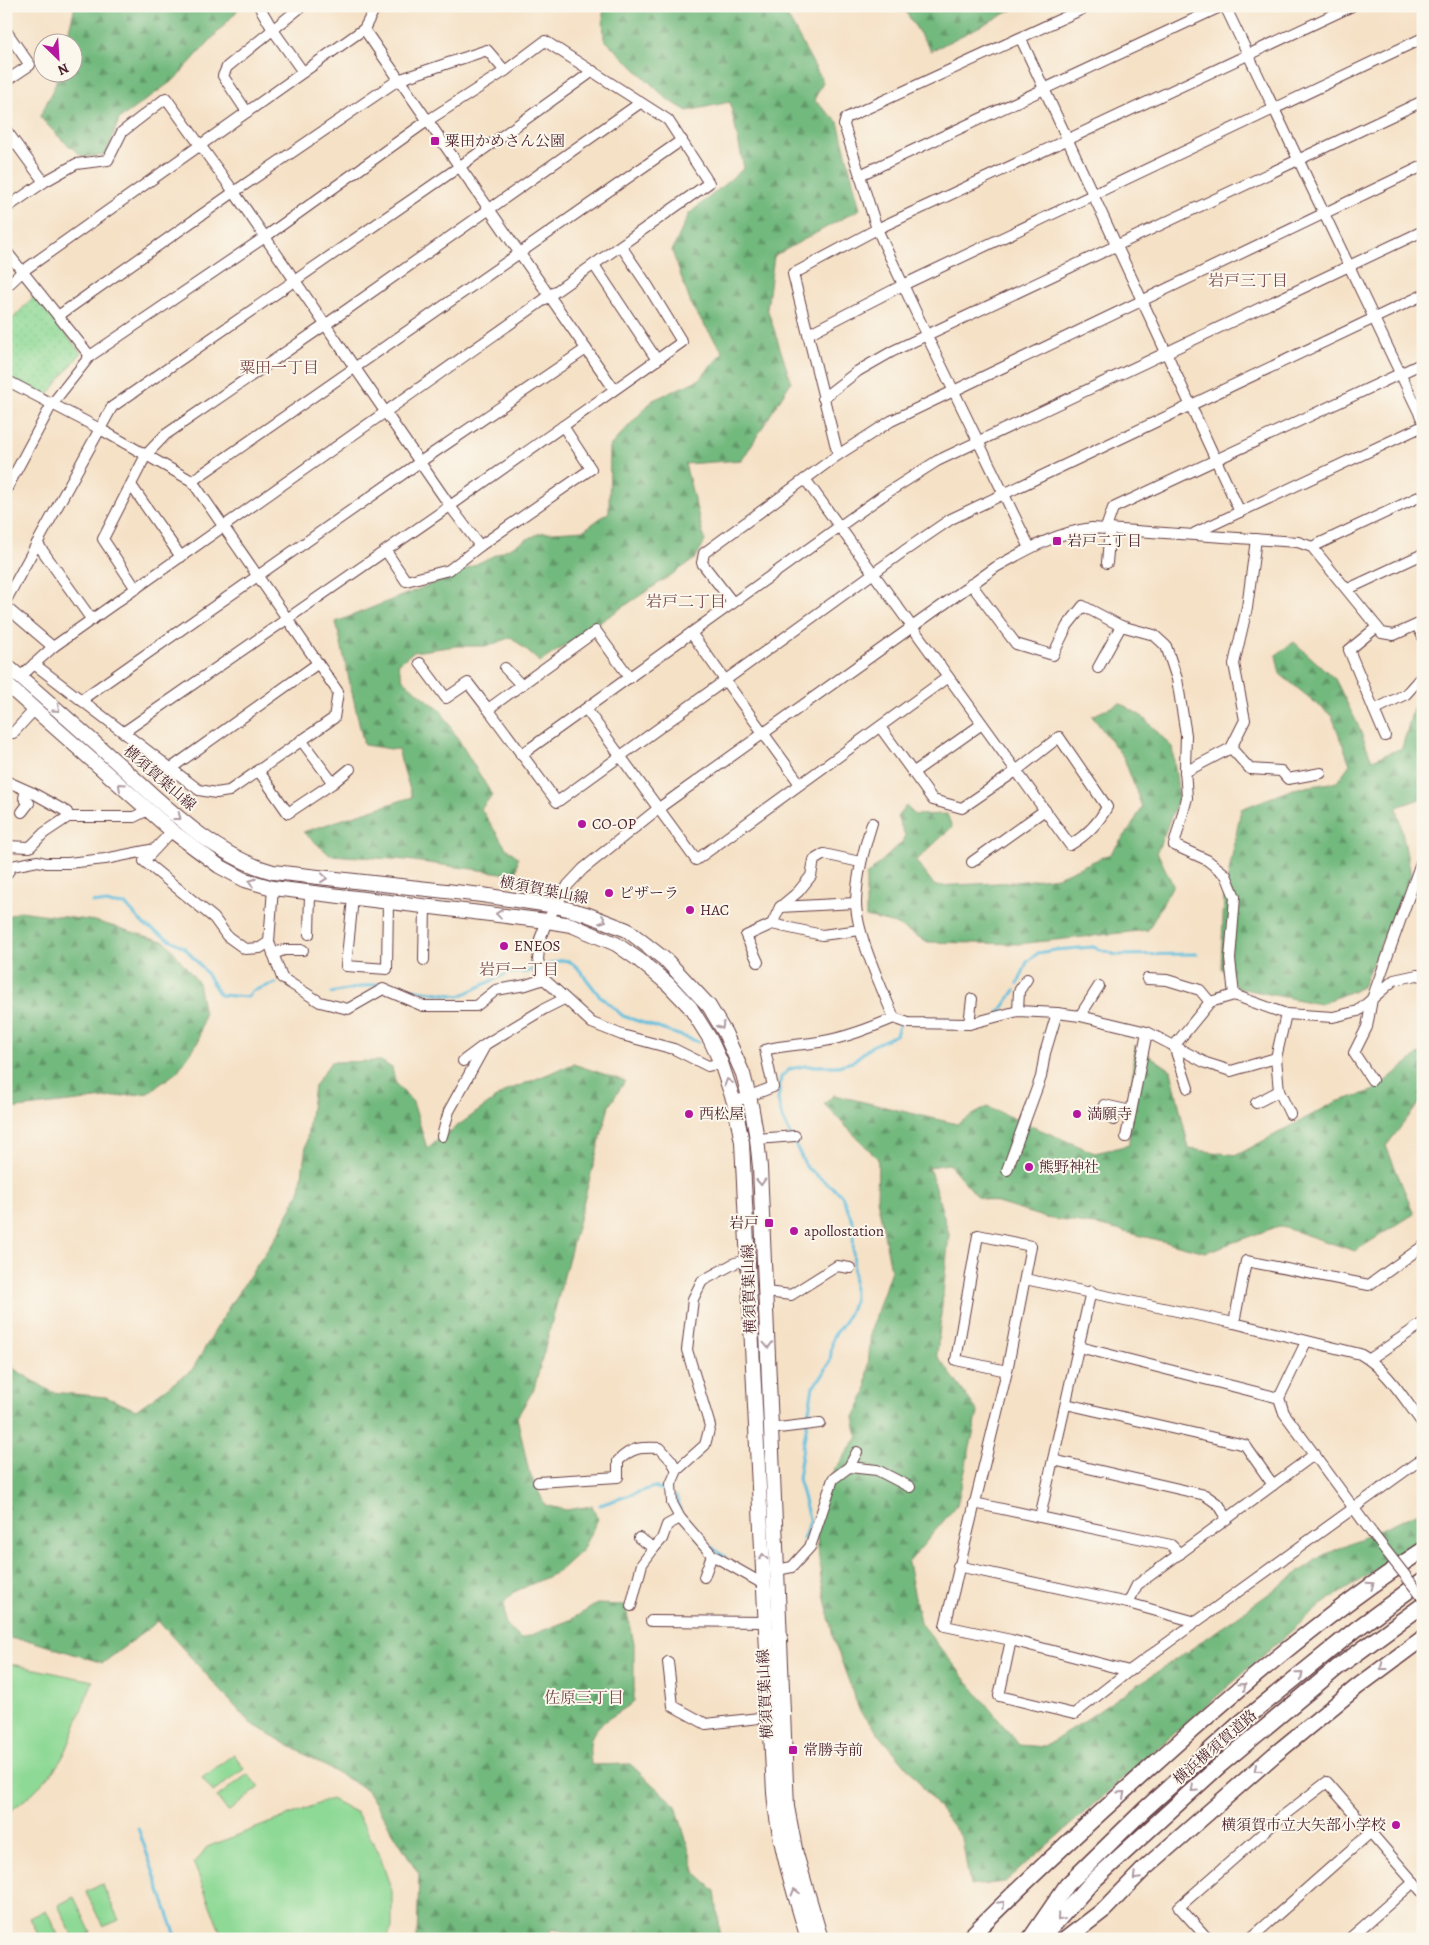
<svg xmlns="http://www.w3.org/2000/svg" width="1429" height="1945" viewBox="0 0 1429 1945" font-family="Alegreya,'Noto Serif JP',serif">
	<defs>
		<pattern id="forest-firs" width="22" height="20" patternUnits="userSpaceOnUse" patternTransform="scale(1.25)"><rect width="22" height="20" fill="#72b97e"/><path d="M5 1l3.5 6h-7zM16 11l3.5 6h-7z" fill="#609667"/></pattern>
		<pattern id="park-dots" width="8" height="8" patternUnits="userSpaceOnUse" patternTransform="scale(1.25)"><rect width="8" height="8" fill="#8ed995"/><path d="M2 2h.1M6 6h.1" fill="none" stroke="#7cba81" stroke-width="1.8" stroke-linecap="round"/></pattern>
	</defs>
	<rect width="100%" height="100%" fill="#fbf7ec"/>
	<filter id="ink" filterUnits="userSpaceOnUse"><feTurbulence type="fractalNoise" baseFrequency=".02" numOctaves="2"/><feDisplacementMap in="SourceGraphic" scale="10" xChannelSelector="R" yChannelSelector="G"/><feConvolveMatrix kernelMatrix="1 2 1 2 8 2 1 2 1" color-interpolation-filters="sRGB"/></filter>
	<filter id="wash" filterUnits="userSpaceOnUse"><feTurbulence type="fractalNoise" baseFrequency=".0096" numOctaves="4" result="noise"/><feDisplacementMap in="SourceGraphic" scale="20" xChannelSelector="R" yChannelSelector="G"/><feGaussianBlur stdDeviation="1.12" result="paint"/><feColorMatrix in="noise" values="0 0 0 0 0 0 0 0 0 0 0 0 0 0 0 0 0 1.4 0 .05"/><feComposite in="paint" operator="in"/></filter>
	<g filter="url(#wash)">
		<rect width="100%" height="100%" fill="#f5e1c6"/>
		<!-- grass -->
		<g fill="#8ed995" stroke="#6c7c60">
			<path d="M6,1663L93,1681C83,1702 77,1725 68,1746C58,1772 29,1798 6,1814Z"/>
			<path d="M234,1754L244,1769L213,1792L202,1778Z"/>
			<path d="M248,1774L259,1788L228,1812L217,1797Z"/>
			<path d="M331,1799L357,1813L378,1851L392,1891V1928L387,1939H223L194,1864L207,1847Z"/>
			<path d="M102,1884L119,1920L103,1927L86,1892Z"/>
			<path d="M74,1897L91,1933L78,1939H74L58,1905Z"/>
			<path d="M46,1910L60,1939H40L30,1918Z"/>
		</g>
		<!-- forest -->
		<g fill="url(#forest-firs)" stroke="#5e6c54">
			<path d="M75,6H237V11L175,79L119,119L106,155L83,157L60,138L40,117L55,85L58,73L72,72V42H66Z"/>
			<path d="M606,6H782L823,82L814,100L838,122L860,209L774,256L767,308L791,382L742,460L685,464L705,541L695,559L540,662L511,637L488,646H456L413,652L398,664L403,680L441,711L492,795L481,809L506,848L518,857L516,875L406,860L330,855L303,832L412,797L398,750L364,745L336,622L452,576L540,533L584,530L609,512L610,446L653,400L700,379L723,352L692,307L672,251L689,214L744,168L730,102L687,111L667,99L604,39L603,13Z"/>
			<path d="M902,6H1020L931,51Z"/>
			<path d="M1294,642L1335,679L1357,723L1372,760L1402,748L1414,706L1423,691V798L1397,807L1411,875L1362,987L1320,1004L1238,988L1221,968L1224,898L1241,809L1293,789L1337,782L1350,764L1332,716L1280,674L1276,655Z"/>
			<path d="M1120,703L1143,717L1172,747L1179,797L1157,852L1173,885L1148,930L1018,944L928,942L895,924L866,917V876L902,842L905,835L897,817L906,806L915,815L947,814L952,827L916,861L935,886L1016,882L1058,877L1110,854L1130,829L1142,807L1124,758L1092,716Z"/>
			<path d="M20,911L95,921L166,942L198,982L204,1014L198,1042L177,1072L148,1093L17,1108L6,1112V917Z"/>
			<path d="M1134,1045L1171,1070L1189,1149L1237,1155L1336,1102L1373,1091L1423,1051V1098L1386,1146L1414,1214L1355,1251L1279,1226L1206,1252L1101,1226L1046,1218L978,1197L949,1164L929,1167L949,1234L937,1355L978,1412L957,1505L908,1563L920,1623L1019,1745L1045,1747L1200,1643L1320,1557L1423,1510V1540L1321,1605L1005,1882L970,1886L962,1838L907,1767L860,1712L834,1641L821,1579L815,1517L823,1486L858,1437L854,1417L866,1393L871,1330L891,1270L877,1198L878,1159L824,1104L834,1095L957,1124L987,1107L1095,1153L1129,1145Z"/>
			<path d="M381,1061L392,1068L396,1084L413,1102L427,1148L506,1091L573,1064L625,1081L609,1106L534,1389L517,1417L529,1472L545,1505L566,1510L592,1506L598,1519L582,1550L558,1572L512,1593L504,1603L505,1624L521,1639L570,1620L597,1604L625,1605L634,1643V1701C620,1715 591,1722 590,1745C589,1751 591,1758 591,1765L630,1764L676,1806L696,1874L715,1891L721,1939H595L552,1929L546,1939H417L419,1874L367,1790L250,1723L158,1621L103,1663L31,1641L6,1638V1353L14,1369L52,1392L106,1397L136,1410L192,1370L230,1305L280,1231L300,1190L314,1086L331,1062Z"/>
		</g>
		<!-- park -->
		<path fill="url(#park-dots)" stroke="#6c7c60" d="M35,295L81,353L46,397L6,376V326Z"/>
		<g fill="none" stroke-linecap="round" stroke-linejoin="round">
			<!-- stream -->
			<g stroke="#5fbedd" stroke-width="3">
				<path d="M93,902L126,905L144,925L185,948L204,970L220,995L248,997L252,991L276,983"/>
				<path d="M1018,984L1027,962L1038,953L1055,950L1093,947L1116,955L1197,954"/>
				<path d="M331,993L376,984L460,996L508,973L526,972L562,960L569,961L578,968L598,994L623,1016L699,1042"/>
				<path d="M999,1013L1015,990"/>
				<path d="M905,1018L949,1019"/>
				<path d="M676,1496L680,1509"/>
				<path d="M600,1505L654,1487L670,1493"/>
				<path d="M803,1539L810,1522L798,1478L813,1386L823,1375L830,1361L833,1337L845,1321L854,1302L853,1222L841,1194L807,1168L782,1118L778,1100L781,1077L790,1069L805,1066H838L852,1062L872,1046L896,1035L900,1023"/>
				<path d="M710,1546L725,1557"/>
				<path d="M138,1828L177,1939"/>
			</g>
		</g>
	</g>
	<g filter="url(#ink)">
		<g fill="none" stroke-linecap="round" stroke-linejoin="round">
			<defs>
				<g id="minor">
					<path d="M259,6L273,30L303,72"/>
					<path d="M1225,6L1423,421"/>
					<path d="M364,29L614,389"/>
					<path d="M6,31L30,65L6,81"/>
					<path d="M1021,39L1240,512"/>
					<path d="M247,112L223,76L227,67L302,6"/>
					<path d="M6,130L44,182"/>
					<path d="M860,175L1222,6"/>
					<path d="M6,208L44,182L76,164L108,160L122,132L166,98L234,192L450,506L480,546L591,469L563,426"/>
					<path d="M6,251L90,356"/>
					<path d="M594,265L657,360"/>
					<path d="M6,287L23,271L364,29L376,6"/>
					<path d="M58,316L234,192L398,80L487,50L505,71"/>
					<path d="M808,334L903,285L1423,38"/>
					<path d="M6,380L100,429L192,481L338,692L334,718L229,791L216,793L199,790L34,664"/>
					<path d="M823,398L858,371L893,351L1423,101"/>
					<path d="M838,455L793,274L877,229L1352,6"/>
					<path d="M805,479C893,601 982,723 1070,845C1087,835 1098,824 1107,807L1059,737L1016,771L962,808L933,800L880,727"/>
					<path d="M192,481L682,140"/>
					<path d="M131,485L181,557"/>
					<path d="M6,490L52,404L90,356L265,237L427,121L505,71L545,41L668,120L709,183L53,647L20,677"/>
					<path d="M1106,528L1113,508L1423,363"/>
					<path d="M1195,533L1423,426"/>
					<path d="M37,543L92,620"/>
					<path d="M1312,547L1423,495"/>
					<path d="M1030,548L927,336L877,229L844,125L846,118L1089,6"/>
					<path d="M386,551L406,581L449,570L480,546"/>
					<path d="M1107,563L1110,528"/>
					<path d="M971,584L1016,644L1053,655L1067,626L1083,606L1121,626L1154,635L1166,646L1177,679L1186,735L1185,768L1187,798L1174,845L1207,860L1226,875L1235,897L1230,959L1234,995"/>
					<path d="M136,589L103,539L146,455L165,435L325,325L640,103"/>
					<path d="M1348,589L1423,554"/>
					<path d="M6,600L112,407L459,167L593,71"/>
					<path d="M733,603L702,563L704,553L838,455L891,421L1423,166"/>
					<path d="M6,607L53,647"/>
					<path d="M1417,625L1423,637"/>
					<path d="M1377,627L1349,650L1374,710L1406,694L1423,675"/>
					<path d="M691,633L800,784"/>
					<path d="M420,663L446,698L468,683L488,709"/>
					<path d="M505,668L521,685"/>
					<path d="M1098,668L1121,626"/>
					<path d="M630,678L596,631L488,709L557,802L904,551L951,519L1423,295"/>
					<path d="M81,700L420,462L586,349"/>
					<path d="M586,709L696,860L948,677"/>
					<path d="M1374,710L1385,736"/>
					<path d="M124,732L450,506L682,342L648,286L621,246"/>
					<path d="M13,733L35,709"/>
					<path d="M1231,748L1250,769L1281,771L1288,779L1321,773"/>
					<path d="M521,755L882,496L937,461L1423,231"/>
					<path d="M170,769L317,664"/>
					<path d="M258,770L288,813L333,783L301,740"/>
					<path d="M914,772L982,724"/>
					<path d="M1185,772L1231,748L1245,720L1234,664L1247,608L1256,539"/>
					<path d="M6,781L33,793L67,812L68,817H134L148,810"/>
					<path d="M333,783L350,769"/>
					<path d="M22,812L29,803L24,798L25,794L33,793"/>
					<path d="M872,823C864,849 857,874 856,902C856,934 882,988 894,1018L908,1023L969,1024L1018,1011L1057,1013L1080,1016L1147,1032L1174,1046L1210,1002"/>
					<path d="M172,831L144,861L214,918L227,936L245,949L260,948L269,942L273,888"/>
					<path d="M6,846L30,847L44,833L68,817"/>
					<path d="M972,862L1045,810"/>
					<path d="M6,875L12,866L38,861L46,863H68L105,859L155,849"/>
					<path d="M353,898L346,966L387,969L388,902"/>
					<path d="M780,907L856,903"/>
					<path d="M772,924L780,907L798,892L811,876L814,860L824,854L860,862"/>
					<path d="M309,934L310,893"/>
					<path d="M269,942L282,978L320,1002L348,1009L383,989L423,1006H476L496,990L526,985L544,979"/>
					<path d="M273,954L284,950H303"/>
					<path d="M424,960L425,906"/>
					<path d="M758,962L746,936L772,924L822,935L860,930"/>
					<path d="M1147,979L1167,980L1200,990L1210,1002L1234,995L1286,1014L1333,1017L1358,1011L1394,980L1417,975L1423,976"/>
					<path d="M1018,1011L1019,991L1027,979"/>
					<path d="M1286,1014L1276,1058L1279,1091L1290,1114"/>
					<path d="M1080,1016L1099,986"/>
					<path d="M969,1024L972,999"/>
					<path d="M463,1061L483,1046"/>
					<path d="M721,1063L708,1066L674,1049L622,1035L592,1023L544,979L538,960L540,939L547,921L568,885L583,869L659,808L996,567C1026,550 1057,532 1092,528L1298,542L1312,547L1382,633L1394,635L1423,622"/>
					<path d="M1372,1080L1354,1053L1367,1027L1372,999L1423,857"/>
					<path d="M1188,1088L1174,1046L1206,1063L1231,1071L1276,1058"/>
					<path d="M734,1102L773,1087L765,1050C783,1045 801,1045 819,1042C845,1038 870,1028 894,1018"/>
					<path d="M1256,1103L1279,1091"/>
					<path d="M1104,1105L1131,1111"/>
					<path d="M1113,1120L1116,1108"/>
					<path d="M442,1136L449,1111L486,1044L544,1009L564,999"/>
					<path d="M1126,1137L1147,1032"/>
					<path d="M757,1139L795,1136"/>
					<path d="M1007,1170L1041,1077L1045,1053L1057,1013"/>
					<path d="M749,1260L735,1263L702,1281L693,1299L687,1350L710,1426L705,1445L677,1470L671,1484L672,1503L680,1518L712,1555L765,1585"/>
					<path d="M1025,1279L1234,1323L1360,1354C1387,1369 1404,1399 1423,1424"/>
					<path d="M766,1292L791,1295L837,1266L850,1268"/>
					<path d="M1234,1323L1246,1261L1369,1285L1423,1246"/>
					<path d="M1306,1342L1279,1398L1284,1413L1372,1533"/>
					<path d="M1079,1347L1279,1398"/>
					<path d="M1370,1359L1423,1323"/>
					<path d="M1007,1371L956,1360L978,1235L1031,1246L1007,1371L945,1626L1011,1640L1129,1671L1074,1714L999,1696L1011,1640"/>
					<path d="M1066,1404L1245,1445L1273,1485"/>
					<path d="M770,1429L820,1423"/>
					<path d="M1053,1460L1205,1495L1219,1505L1227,1518"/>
					<path d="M849,1467L857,1452"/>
					<path d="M538,1482L618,1477V1461C632,1447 641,1447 660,1448L671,1460L677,1470"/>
					<path d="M974,1503L1171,1545L1180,1554"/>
					<path d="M1040,1517L1091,1291"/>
					<path d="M639,1538L654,1548L662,1539L667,1525L680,1518"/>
					<path d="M958,1566L1128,1603L1196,1622L1423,1458"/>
					<path d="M777,1570L792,1567L810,1547L833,1479L849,1467L877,1470L910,1487"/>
					<path d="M704,1577L712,1555"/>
					<path d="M1128,1603L1137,1585L1315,1454"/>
					<path d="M631,1606L642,1564L654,1548"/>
					<path d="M651,1621L766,1622"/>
					<path d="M668,1662L673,1706L706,1724L776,1716"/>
					<path d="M1129,1671L1196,1622"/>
					<path d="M1208,1939L1179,1907L1279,1819L1327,1782L1423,1893"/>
					<path d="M1250,1939L1371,1832"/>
					<path d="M1349,1939L1414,1882"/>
				</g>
				<g id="major">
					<path d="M6,665C46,699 85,734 124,769C167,808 216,857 273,872L482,895L556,906L586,914L627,930L667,961L709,1006L725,1033L743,1074L751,1105L757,1139L760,1167L787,1807L796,1854L821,1939"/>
					<path d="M6,684L172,831L219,866L245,880L273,888L547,921L571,925L616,944L639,960L668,984L690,1007L710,1039L721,1063L734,1102L742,1142L774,1793C778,1843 794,1891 808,1939"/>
				</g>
				<g id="highway">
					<path d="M968,1939C1024,1882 1083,1828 1142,1775C1231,1694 1322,1616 1423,1550"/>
					<path d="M1030,1939L1067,1885L1144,1810L1239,1724L1355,1630L1423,1580"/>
					<path d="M1041,1939L1092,1882L1219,1766L1338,1667L1423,1605"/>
					<path d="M1066,1939L1105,1909L1145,1868L1274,1755L1357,1687L1423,1638"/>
				</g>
			</defs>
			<!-- minor casing -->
			<use href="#minor" stroke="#643c42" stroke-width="12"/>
			<!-- major casing -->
			<use href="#major" stroke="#643c42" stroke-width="16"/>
			<!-- highway casing -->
			<use href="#highway" stroke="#643c42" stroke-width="18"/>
			<!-- minor -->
			<use href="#minor" stroke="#fff" stroke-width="10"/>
			<!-- major -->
			<use href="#major" stroke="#fff" stroke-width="14"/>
			<!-- highway -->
			<use href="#highway" stroke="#fff" stroke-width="15"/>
			<defs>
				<path id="minor-bridge" d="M1372,1533L1423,1598"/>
			</defs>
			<!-- minor-bridge casing -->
			<use href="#minor-bridge" stroke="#643c42" stroke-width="12" stroke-linecap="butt"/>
			<!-- minor-bridge -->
			<use href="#minor-bridge" stroke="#fff" stroke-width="10"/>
		</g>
		<!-- one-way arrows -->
		<defs><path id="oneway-chevron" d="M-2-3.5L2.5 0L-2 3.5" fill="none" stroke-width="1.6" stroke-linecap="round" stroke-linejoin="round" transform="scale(1.25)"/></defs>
		<g stroke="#ae9aa0">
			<use href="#oneway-chevron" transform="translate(57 709) rotate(42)"/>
			<use href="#oneway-chevron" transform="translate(121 786) rotate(-138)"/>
			<use href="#oneway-chevron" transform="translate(178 817) rotate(37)"/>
			<use href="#oneway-chevron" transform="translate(324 878) rotate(6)"/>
			<use href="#oneway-chevron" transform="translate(252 882) rotate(-160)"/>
			<use href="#oneway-chevron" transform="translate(499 914) rotate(-173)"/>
			<use href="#oneway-chevron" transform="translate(603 920) rotate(20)"/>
			<use href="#oneway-chevron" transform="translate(721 1026) rotate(60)"/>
			<use href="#oneway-chevron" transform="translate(728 1082) rotate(-108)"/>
			<use href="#oneway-chevron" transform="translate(761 1182) rotate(87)"/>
			<use href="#oneway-chevron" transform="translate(768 1345) rotate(88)"/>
			<use href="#oneway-chevron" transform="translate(763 1557) rotate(-94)"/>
			<use href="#oneway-chevron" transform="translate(1371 1585) rotate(-35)"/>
			<use href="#oneway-chevron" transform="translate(1383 1667) rotate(143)"/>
			<use href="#oneway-chevron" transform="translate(1300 1675) rotate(-39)"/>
			<use href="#oneway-chevron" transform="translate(1243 1686) rotate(-41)"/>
			<use href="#oneway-chevron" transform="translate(1257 1769) rotate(139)"/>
			<use href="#oneway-chevron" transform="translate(1194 1789) rotate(138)"/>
			<use href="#oneway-chevron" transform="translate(1122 1794) rotate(-42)"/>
			<use href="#oneway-chevron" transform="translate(1136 1877) rotate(135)"/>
			<use href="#oneway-chevron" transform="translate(795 1892) rotate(-106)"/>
			<use href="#oneway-chevron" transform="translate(1002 1904) rotate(-45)"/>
			<use href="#oneway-chevron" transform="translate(1060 1918) rotate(130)"/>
		</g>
	</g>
	<!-- markers -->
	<g fill="#b5179e" stroke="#fbf7ec" stroke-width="2">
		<rect x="430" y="136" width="10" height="10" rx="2.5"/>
		<rect x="1052" y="536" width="10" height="10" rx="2.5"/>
		<circle cx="582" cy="824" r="5"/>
		<circle cx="609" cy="893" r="5"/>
		<circle cx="690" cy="910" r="5"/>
		<circle cx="504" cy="946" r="5"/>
		<circle cx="689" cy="1114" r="5"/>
		<circle cx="1077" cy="1114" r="5"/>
		<circle cx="1029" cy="1167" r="5"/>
		<rect x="764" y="1218" width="10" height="10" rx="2.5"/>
		<circle cx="794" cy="1231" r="5"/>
		<rect x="788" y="1745" width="10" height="10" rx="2.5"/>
		<circle cx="1396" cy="1825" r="5"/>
	</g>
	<g text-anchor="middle" stroke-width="4" stroke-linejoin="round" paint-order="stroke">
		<!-- poi labels -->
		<g font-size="15" fill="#4a1f2b" stroke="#fbf7ec" text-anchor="start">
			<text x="445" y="146">粟田かめさん公園</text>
			<text x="1067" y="546">岩戸二丁目</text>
			<text x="592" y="829">CO-OP</text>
			<text x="619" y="898">ピザーラ</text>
			<text x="700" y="915">HAC</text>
			<text x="514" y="951">ENEOS</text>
			<text x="699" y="1119">西松屋</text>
			<text x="1087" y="1119">満願寺</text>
			<text x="1039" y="1172">熊野神社</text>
			<text x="759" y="1228" text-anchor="end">岩戸</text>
			<text x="804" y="1236">apollostation</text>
			<text x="803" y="1755">常勝寺前</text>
			<text x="1386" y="1830" text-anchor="end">横須賀市立大矢部小学校</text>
		</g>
		<!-- street labels -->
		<g font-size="15" fill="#4a1f2b" stroke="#fbf7ec">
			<text transform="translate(160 778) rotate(41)" y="5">横須賀葉山線</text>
			<text transform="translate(544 890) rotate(11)" y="5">横須賀葉山線</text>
			<text transform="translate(749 1289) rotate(-92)" y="5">横須賀葉山線</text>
			<text transform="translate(765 1694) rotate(-93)" y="5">横須賀葉山線</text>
			<text transform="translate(1215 1747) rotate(-41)" y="5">横浜横須賀道路</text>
		</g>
		<!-- neighbourhood labels -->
		<g font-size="16" fill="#784a4c" stroke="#fbf7ec">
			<text x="1248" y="286">岩戸三丁目</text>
			<text x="279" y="373">粟田一丁目</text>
			<text x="686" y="607">岩戸二丁目</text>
			<text x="519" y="975">岩戸一丁目</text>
			<text x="584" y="1703">佐原三丁目</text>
		</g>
	</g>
	<!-- margin -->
	<rect width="1429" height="1945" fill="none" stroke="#fbf7ec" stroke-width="25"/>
	<!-- north arrow -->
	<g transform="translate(58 58) rotate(155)"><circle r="24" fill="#fbf7ec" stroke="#b4a19f"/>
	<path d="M0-4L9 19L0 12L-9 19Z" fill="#b5179e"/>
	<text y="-8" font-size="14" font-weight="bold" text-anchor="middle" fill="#4a1f2b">N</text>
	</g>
</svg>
